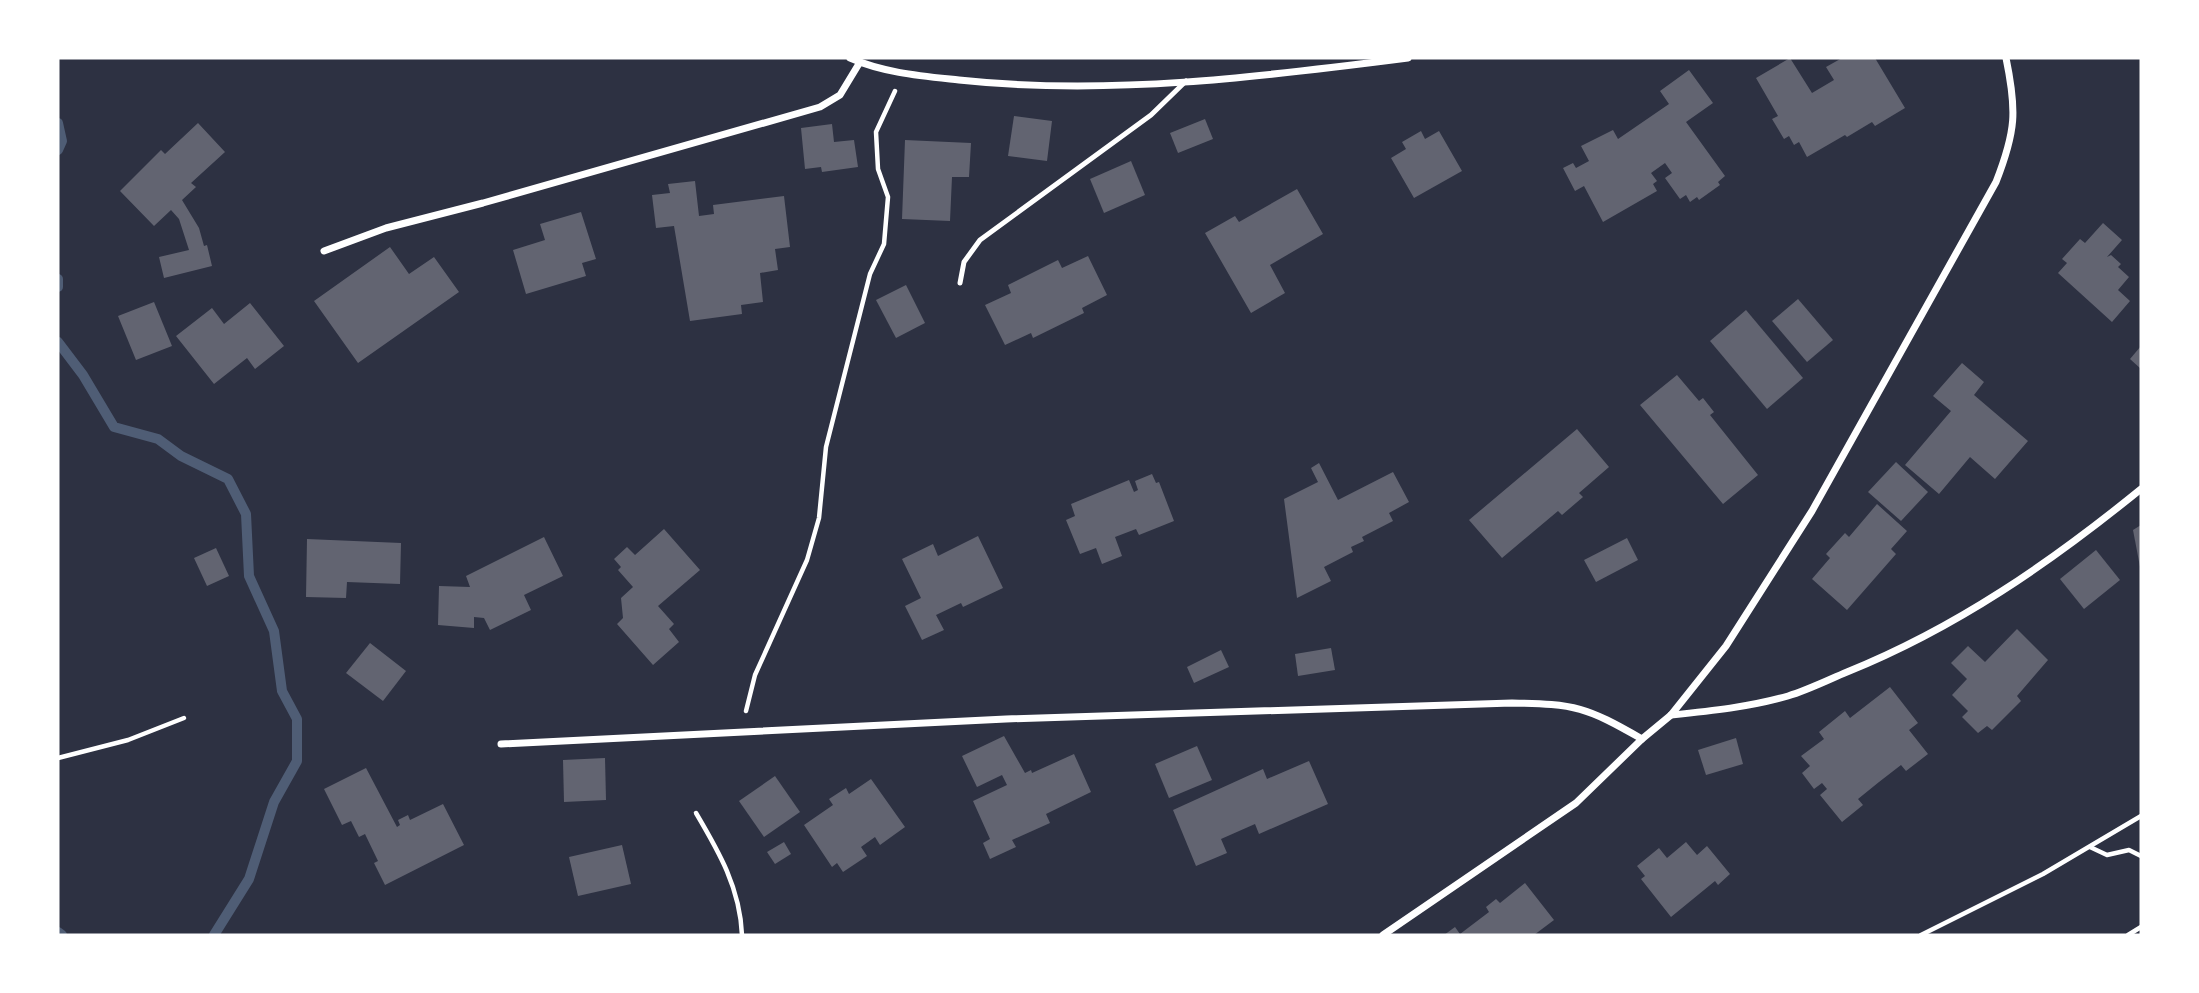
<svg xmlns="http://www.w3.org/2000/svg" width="2199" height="993" viewBox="0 0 2199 993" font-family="'IBM Plex Serif',serif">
	<rect width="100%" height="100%" fill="#2d3142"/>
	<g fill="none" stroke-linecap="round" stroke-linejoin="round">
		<!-- stream -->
		<g stroke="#4f5d75" stroke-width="10">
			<path d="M58,123L62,141L58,150"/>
			<path d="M58,279V287"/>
			<path d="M58,342L83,375L114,427L158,439L181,456L228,479L246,514L249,576L274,631L282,691L297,719V761L274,802L249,879L214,935"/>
			<path d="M58,932L62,935"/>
		</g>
	</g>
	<!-- building -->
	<g fill="#626471">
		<path d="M1790,58L1812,93L1834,80L1826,67L1842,58H1875L1905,108L1875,126L1872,122L1847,137L1845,135L1807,157L1799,142L1794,145L1789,136L1784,139L1772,119L1778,116L1756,78Z"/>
		<path d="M1689,70L1713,103L1686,122L1725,176L1718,182L1720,185L1699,200L1697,197L1690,202L1686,195L1680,199L1665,178L1672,173L1665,163L1651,173L1657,181L1653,184L1657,191L1603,222L1584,186L1575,191L1563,168L1573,163L1576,168L1589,161L1581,146L1613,130L1618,139L1669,104L1660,91Z"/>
		<path d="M1014,116L1052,121L1047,161L1008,156Z"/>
		<path d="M1205,119L1213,139L1178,153L1170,133Z"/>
		<path d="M198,123L225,152L191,183L196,187L182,200L199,228L204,246L207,245L212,266L164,278L159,257L189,250L179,219L171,210L154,226L120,191L161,150L165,154Z"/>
		<path d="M832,124L834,142L854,140L858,167L822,172L821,167L805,169L801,128Z"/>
		<path d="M1421,131L1425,139L1439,131L1462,171L1414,198L1391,158L1406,149L1402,142Z"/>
		<path d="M905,140L971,143L969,177H952L950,221L902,219Z"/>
		<path d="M1131,161L1145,195L1104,213L1090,179Z"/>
		<path d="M695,181L699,216L714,214L713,205L784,196L790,247L775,249L778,270L760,273L763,302L741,305L742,314L690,321L674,226L656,228L652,195L670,193L668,184Z"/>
		<path d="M1297,189L1323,234L1270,265L1285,293L1251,313L1205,233L1235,216L1239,222Z"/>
		<path d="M581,212L596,259L582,263L586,276L526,294L513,250L545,240L540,224Z"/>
		<path d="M2103,223L2122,240L2107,257L2111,255L2121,264L2118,267L2129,277L2118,290L2130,301L2112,322L2058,273L2067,263L2062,259L2080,239L2085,243Z"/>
		<path d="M390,247L409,274L434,257L459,292L358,363L314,301Z"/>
		<path d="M1088,256L1107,295L1082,308L1084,313L1033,338L1031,333L1005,345L985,305L1011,293L1008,285L1058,260L1062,268Z"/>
		<path d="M906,285L925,323L896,338L876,300Z"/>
		<path d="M1798,299L1833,340L1807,362L1772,321Z"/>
		<path d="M154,302L172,346L136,360L118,316Z"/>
		<path d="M250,303L284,346L255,369L247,358L214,384L176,336L212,308L224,324Z"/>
		<path d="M1746,310L1803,378L1767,409L1710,341Z"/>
		<path d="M2141,346V369L2130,359Z"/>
		<path d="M1962,363L1984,382L1974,395L2028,441L1995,479L1970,457L1939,494L1905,465L1951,411L1933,396Z"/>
		<path d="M1677,375L1699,401L1703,398L1714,412L1710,415L1758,475L1723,504L1640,405Z"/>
		<path d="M1577,429L1609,467L1579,493L1583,497L1562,515L1558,511L1502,558L1469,520Z"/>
		<path d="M1896,462L1928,492L1901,521L1868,492Z"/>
		<path d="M1319,463L1338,500L1393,472L1409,502L1389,513L1393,521L1362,537L1364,541L1351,547L1353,552L1324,567L1331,581L1297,598L1284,499L1318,482L1311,468Z"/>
		<path d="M1152,474L1156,483L1159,482L1174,521L1139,535L1136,529L1115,537L1122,556L1102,564L1096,548L1080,554L1066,520L1075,516L1071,504L1129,480L1134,492L1138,490L1135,481Z"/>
		<path d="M1877,504L1907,531L1891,549L1896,554L1847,610L1812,579L1830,558L1826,554L1845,533L1849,537Z"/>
		<path d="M2141,525V572L2133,530Z"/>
		<path d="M664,529L700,570L658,606L674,624L669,629L679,642L653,665L617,624L623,618L621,598L633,587L618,570L621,567L614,559L627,547L635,555Z"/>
		<path d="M978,536L1003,588L963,607L961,603L936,615L944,630L922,640L905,606L921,598L902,559L933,544L938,556Z"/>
		<path d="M544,537L563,576L524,595L531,610L490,630L484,618L474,617V628L438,625L439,586L470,587L466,576Z"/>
		<path d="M1627,538L1638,560L1596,582L1584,560Z"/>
		<path d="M307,539L401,543L400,584L347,582L346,598L306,597Z"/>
		<path d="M216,548L229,576L207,586L194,558Z"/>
		<path d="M2096,550L2120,580L2084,609L2060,579Z"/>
		<path d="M2017,629L2048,660L2017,696L2021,701L1992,730L1987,726L1978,733L1962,717L1968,711L1952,695L1967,679L1951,663L1968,646L1985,662Z"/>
		<path d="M370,643L406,671L383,701L346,673Z"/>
		<path d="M1331,648L1335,670L1298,676L1295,654Z"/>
		<path d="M1221,650L1229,667L1194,683L1187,667Z"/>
		<path d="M1890,687L1918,723L1909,730L1928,754L1906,771L1901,765L1879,782L1858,799L1863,805L1842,822L1820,795L1827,789L1822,783L1814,789L1802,773L1810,766L1801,756L1824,739L1819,732L1845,711L1850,718Z"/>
		<path d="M1004,736L1025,773L1031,770L1032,773L1074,754L1091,792L1046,814L1050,823L1012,840L1016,847L990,859L983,843L990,839L973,801L1007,785L1002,775L977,787L962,756Z"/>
		<path d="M1736,738L1743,764L1706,775L1698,750Z"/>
		<path d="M1197,746L1212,780L1169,798L1155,764Z"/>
		<path d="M605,758L606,800L564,802L563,760Z"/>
		<path d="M1309,761L1328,804L1259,834L1255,824L1221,839L1227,853L1196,866L1173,810L1263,769L1267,779Z"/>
		<path d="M366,768L397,827L400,825L398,820L408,815L410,820L443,804L464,845L385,885L374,863L378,861L365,834L359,837L351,821L342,825L324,789Z"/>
		<path d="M775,776L800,812L764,837L739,801Z"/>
		<path d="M871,779L905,827L880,845L875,837L861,847L867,856L843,872L837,863L832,867L804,825L833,805L829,799L846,788L849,794Z"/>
		<path d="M784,842L791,854L775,864L767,852Z"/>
		<path d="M1686,842L1697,855L1707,846L1730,874L1718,885L1715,881L1671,917L1641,879L1645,876L1637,866L1659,848L1667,858Z"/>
		<path d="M622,845L631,884L578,896L569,857Z"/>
		<path d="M1525,883L1554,920L1534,935H1444L1455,927L1460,934L1489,912L1486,907L1496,899L1500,903Z"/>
	</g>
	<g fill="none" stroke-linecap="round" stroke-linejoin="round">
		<!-- path -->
		<g stroke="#fff" stroke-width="4.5">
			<path d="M746,711L755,675L807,560L819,518L826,447L870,274L884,244L888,197L878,169L876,132L895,91"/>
			<path d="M58,758L128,740L184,718"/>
			<path d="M696,813C719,852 740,888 742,935"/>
			<path d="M2090,847L2107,855L2129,850L2141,856"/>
			<path d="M1921,935L2043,874L2141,816"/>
			<path d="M2128,935L2141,927"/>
		</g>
		<!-- service -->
		<path stroke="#fff" stroke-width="5" d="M960,283L964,262L980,240L1151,115L1186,81"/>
		<!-- minor -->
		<g stroke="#fff" stroke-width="7">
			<path d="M850,58C884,73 922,76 959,80C1108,96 1260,77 1408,58"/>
			<path d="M324,251L386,228L483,203L820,107L840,95L860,62"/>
			<path d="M1671,715C1711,711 1750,707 1788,696C1808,690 1828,680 1847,672C1956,628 2050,563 2141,489"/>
			<path d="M501,744L1006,719L1512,703C1576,704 1586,707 1642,739"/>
			<path d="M1383,935L1576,803L1642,739L1671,715L1726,646L1812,511L1996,182C2016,131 2017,111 2006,58"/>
		</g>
	</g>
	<!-- border -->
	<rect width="2199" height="993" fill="none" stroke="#ffffff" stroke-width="119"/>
</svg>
